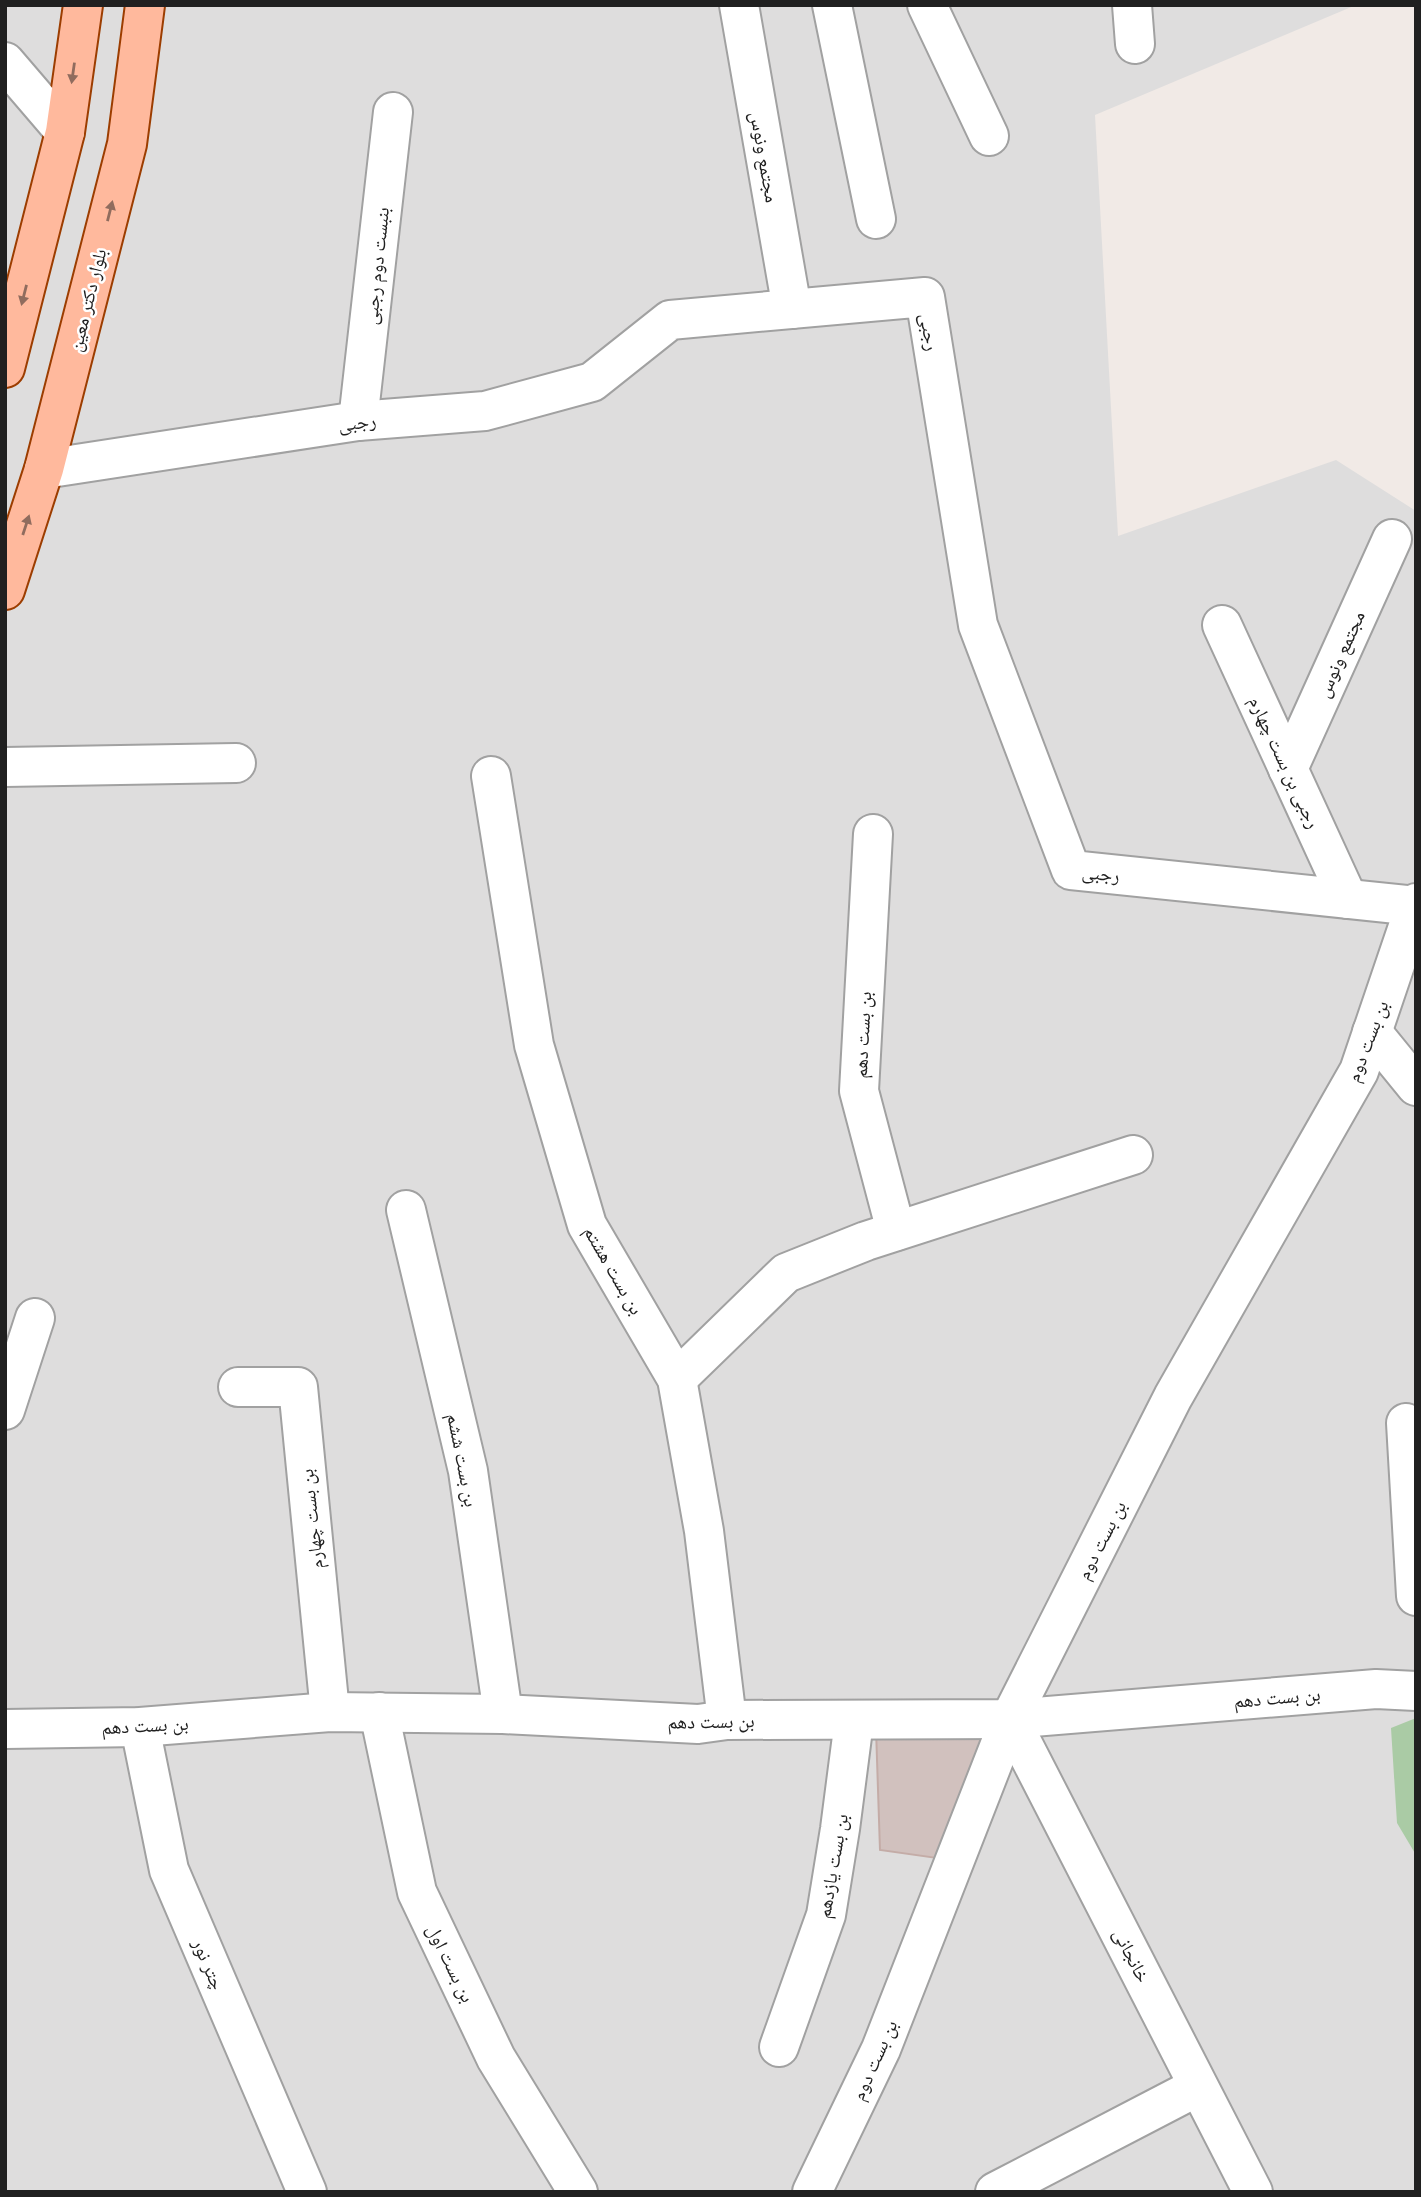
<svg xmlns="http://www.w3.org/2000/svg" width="1421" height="2197" viewBox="0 0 1421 2197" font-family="'Noto Sans','Noto Naskh Arabic',sans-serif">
	<rect width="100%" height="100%" fill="#f1eae6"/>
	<!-- residential -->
	<path fill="#dedddd" d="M5,5H1356L1095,115L1118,536L1336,460L1416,511V2192H5Z"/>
	<!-- cemetery -->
	<path fill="#aacba5" d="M1416,1718V1855L1397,1823L1391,1728Z"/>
	<!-- building -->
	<path fill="#d1c1be" stroke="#c4aca7" stroke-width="2" d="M876,1729L1005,1733L958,1861L880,1850Z"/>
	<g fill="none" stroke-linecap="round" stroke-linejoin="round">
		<defs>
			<g id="minor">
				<path d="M739,5L792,309"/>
				<path d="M832,5L876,219"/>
				<path d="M927,5L989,136"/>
				<path d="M1132,5L1135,44"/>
				<path d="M5,62L65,132"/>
				<path d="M358,421L393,112"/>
				<path d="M44,469L358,421L485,411L592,382L670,320L925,297L978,625L1071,870L1416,906"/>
				<path d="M1222,625L1348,899"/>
				<path d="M5,767L236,763"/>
				<path d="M1288,769L1392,539"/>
				<path d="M491,776L534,1045L587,1225L677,1379L704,1531L727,1720"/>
				<path d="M873,834L859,1091L896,1231"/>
				<path d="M1372,1032L1416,1086"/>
				<path d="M406,1210L468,1471L503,1714"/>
				<path d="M677,1379L786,1273L866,1241L1133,1155"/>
				<path d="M238,1387H298L330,1712"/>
				<path d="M5,1410L35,1318"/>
				<path d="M1406,1423L1416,1596"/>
				<path d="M379,1712L417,1892L496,2058L578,2192"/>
				<path d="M1010,1719L1253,2192"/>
				<path d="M140,1727L169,1870L307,2192"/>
				<path d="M5,1729L140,1727L330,1712L503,1714L698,1724L727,1720L1010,1719L1376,1689L1416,1691"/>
				<path d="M779,2047L826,1915L840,1829L854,1721"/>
				<path d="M812,2192L881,2049L1010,1719L1173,1397L1359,1071L1416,903"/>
				<path d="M995,2192L1197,2087"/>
			</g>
			<g id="major">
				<path d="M5,368L65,132L83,5"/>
				<path d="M5,590L44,469L127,144L145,5"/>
			</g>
		</defs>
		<!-- minor casing -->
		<use href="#minor" stroke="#a1a1a1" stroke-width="42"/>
		<!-- major casing -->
		<use href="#major" stroke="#9c3d00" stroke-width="42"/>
		<!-- minor -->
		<use href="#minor" stroke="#fff" stroke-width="38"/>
		<!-- major -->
		<use href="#major" stroke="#ffb99d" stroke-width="38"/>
	</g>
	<!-- one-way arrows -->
	<defs><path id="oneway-solid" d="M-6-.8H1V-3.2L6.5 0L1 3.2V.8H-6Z" transform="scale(1.75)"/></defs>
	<g fill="#906c5e">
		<use href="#oneway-solid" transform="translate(73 73) rotate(98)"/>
		<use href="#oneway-solid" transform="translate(110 211) rotate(-76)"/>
		<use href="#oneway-solid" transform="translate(24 295) rotate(104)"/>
		<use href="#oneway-solid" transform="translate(26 525) rotate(-72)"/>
	</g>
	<g text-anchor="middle" stroke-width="5" stroke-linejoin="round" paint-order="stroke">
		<!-- street labels -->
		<g font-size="19" fill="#202020" stroke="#fff">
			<text transform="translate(765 157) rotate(80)" y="7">مجتمع ونوس</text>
			<text transform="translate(376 266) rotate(-84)" y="7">بنبست دوم رجبی</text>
			<text transform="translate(87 300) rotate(-76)" y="7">بلوار دکتر معین</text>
			<text transform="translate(930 332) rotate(81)" y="7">رجبی</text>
			<text transform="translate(357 422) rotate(-7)" y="7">رجبی</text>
			<text transform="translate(1340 654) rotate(-66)" y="7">مجتمع ونوس</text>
			<text transform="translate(1285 762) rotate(65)" y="7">رجبی بن بست چهارم</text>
			<text transform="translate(1101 873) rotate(6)" y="7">رجبی</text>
			<text transform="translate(862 1035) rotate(-87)" y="7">بن بست دهم</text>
			<text transform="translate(1367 1041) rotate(-69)" y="7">بن بست دوم</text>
			<text transform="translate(614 1270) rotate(60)" y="7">بن بست هشتم</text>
			<text transform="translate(463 1460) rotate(79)" y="7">بن بست ششم</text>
			<text transform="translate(311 1519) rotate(-96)" y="7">بن بست چهارم</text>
			<text transform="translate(1101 1540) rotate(-63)" y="7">بن بست دوم</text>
			<text transform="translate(1277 1697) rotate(-5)" y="7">بن بست دهم</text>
			<text transform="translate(711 1721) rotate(-1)" y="7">بن بست دهم</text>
			<text transform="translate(145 1725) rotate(-3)" y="7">بن بست دهم</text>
			<text transform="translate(832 1866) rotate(-80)" y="7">بن بست یازدهم</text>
			<text transform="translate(1132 1955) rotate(63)" y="7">خانجانی</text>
			<text transform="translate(451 1963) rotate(64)" y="7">بن بست اول</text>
			<text transform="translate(209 1964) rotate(67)" y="7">چتر نور</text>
			<text transform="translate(874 2060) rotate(-66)" y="7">بن بست دوم</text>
		</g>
	</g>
	<!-- border -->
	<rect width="1421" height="2197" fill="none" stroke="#202020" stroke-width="14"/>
</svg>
